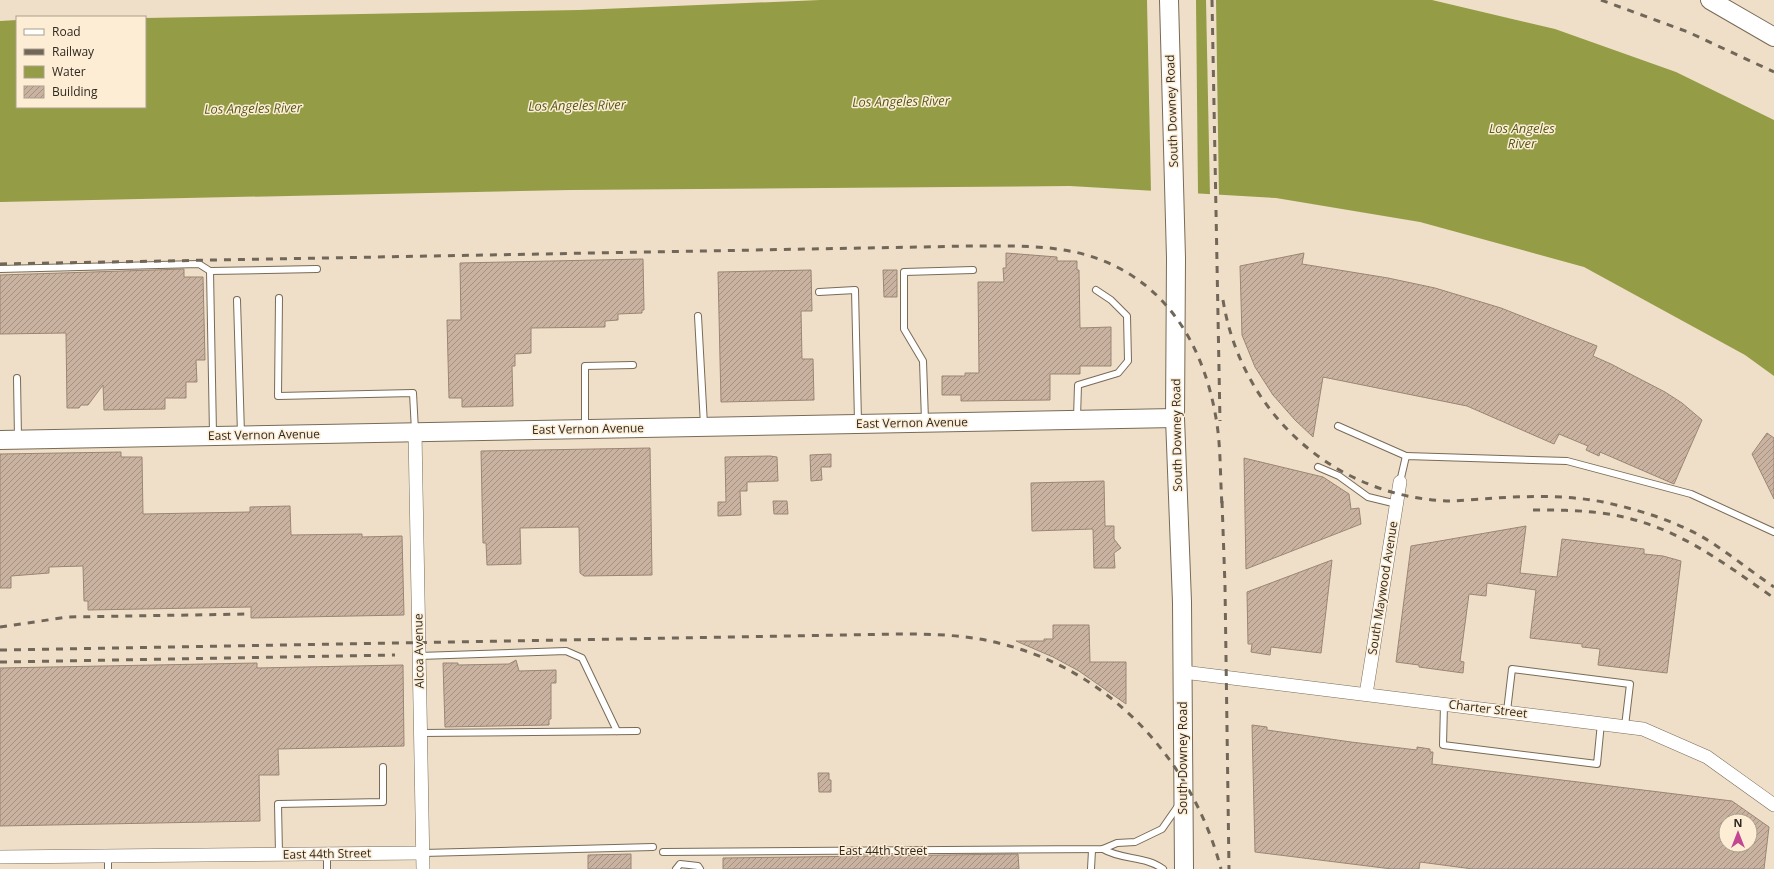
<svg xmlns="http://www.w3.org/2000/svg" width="1774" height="869" viewBox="0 0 1774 869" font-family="'Open Sans',sans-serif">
	<defs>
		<pattern id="building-hatch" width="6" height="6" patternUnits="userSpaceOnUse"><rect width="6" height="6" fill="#c9b2a0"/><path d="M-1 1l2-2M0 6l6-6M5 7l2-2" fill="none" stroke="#a49182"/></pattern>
	</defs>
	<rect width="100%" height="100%" fill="#efdfc8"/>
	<!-- water -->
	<path fill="#949d46" d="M820,0H1432L1555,29L1676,72L1774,120V376L1745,355L1584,267L1420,222L1276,198L1070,186L570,190L0,202V21L17,20V107H145V18L579,10Z"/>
	<!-- pier -->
	<g fill="#efdfc8">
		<path d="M1147,0H1196L1198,195L1151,193Z"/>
		<path d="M1206,0H1216L1219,197L1210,196Z"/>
	</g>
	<!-- building -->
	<g fill="url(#building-hatch)" stroke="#9b8574" fill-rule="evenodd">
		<path d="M1006,253L1057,257V261H1077V270H1079L1080,328L1111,327V366H1080V374H1050V400L961,401V395H942V376H965V373H979L978,282H1004L1003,268H1006Z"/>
		<path d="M1304,253L1302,264L1388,278L1435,288L1501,308L1597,346L1593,356L1611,364L1665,392L1682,403L1702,420L1674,484L1600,452L1599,456L1586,450L1588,446L1559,434L1554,444L1467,406L1323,377L1313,437L1295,420L1273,395L1255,367L1242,335L1240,266Z"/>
		<path d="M643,259L644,310H642V313L618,314V320L605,321V327L531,328V353L515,354V366H512L513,406L462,407V398H449L447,320H461L460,263Z"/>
		<path d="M184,269V277H203L205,360H196L197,382H186V398H165V409L104,410L103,385L88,405H81L79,408H67L66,333L0,334V275Z"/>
		<path d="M811,270L812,311H801L802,359H813L814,400L721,402L718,272Z"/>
		<path d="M883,270H897V297H884Z"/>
		<path d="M1767,433L1774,438V499L1752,454Z"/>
		<path d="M650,448L652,575L584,576L580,573L579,527L520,528L521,564L487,565L486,543H483L481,451Z"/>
		<path d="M121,452V457H142L143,514L250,512V507L290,506L291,535L362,534V537L402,536L404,615L251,618V607L88,610V601H84L83,566L49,567V573L11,576V588H0V454Z"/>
		<path d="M831,454V467H821L822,480L811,481L810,455Z"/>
		<path d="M770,456L777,457L778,481L747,482V491H740L741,515L718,516V502H726L725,457Z"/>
		<path d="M1244,458L1323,477L1349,494L1351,509L1359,508L1361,524L1246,569Z"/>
		<path d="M1104,481L1105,526H1114V539L1121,548L1114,553L1115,568H1094L1093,529L1032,531L1031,483Z"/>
		<path d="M773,501H787L788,514H774Z"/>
		<path d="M1526,526L1520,573L1557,577L1562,539L1644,549V554L1663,556L1681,561L1667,673L1598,665L1600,649L1582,647V644L1530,638L1536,590L1487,583L1486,596L1469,594L1460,661L1464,662L1463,673L1419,667V665L1396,662L1411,546Z"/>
		<path d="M1332,560L1321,653L1271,647L1270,655L1251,652L1252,644H1248L1247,592Z"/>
		<path d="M1053,625H1089L1090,662H1126V704L1079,671L1053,657L1016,641H1044V639H1053Z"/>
		<path d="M516,660L519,671L556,670V683H551V719H549V725L445,727L443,663H458V665L509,664Z"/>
		<path d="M257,663V668L403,665L404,746L278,749L279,775H259L260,821L0,826V668Z"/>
		<path d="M1252,725L1267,727V730L1351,742L1417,750V747L1430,749V752H1433L1432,764L1732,801L1769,827L1764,869H1473L1420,862L1419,869H1392L1255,852ZM1726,821H1750V845H1726Z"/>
		<path d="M818,773H829V780H831V792H819Z"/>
		<path d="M631,854V869H588V855Z"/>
		<path d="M1018,854L1019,869H723V858Z"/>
	</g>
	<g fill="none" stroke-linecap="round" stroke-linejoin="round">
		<defs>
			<g id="lane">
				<path d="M0,269L199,264L210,271"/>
				<path d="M819,292L855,290L858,422"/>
				<path d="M279,298L278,396L413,393L415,431"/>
				<path d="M237,300L241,434"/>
				<path d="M698,316L704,425"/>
				<path d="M17,378L18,438"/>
				<path d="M1077,418L1078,385L1118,373L1128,361L1127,316L1111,300L1096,290"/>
				<path d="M925,421L923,361L904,329V272L973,270"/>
				<path d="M1338,426L1406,456"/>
				<path d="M585,427V366L633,365"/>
				<path d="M213,434L210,271L317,269"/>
				<path d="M1318,467L1339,476L1368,497L1397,504"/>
				<path d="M1400,482L1406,456L1567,461L1691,494L1774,532"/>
				<path d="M419,656L566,651L582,658L617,731"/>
				<path d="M1444,704L1443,745L1597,764L1601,723"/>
				<path d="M1507,711L1512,669L1630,684L1625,726"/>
				<path d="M421,733L637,731"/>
				<path d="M1103,849C1121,860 1146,856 1163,869"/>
				<path d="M663,852L1103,849L1117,843L1135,842L1162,829L1178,806"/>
				<path d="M423,853L653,847"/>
				<path d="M279,854L278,804L383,802V767"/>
				<path d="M327,854V869"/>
				<path d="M108,856V869"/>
				<path d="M676,869L680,864L698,866L700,869"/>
				<path d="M1091,869L1092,850"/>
			</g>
			<g id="street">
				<path d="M415,432L423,869"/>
				<path d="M1183,672L1643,729L1707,757L1774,805"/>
				<path d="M1366,694L1400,482"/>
				<path d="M0,857L423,853"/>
			</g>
			<g id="secondary">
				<path d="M1169,0L1176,258L1175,418L1182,602L1184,869"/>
				<path d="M1710,0L1774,37"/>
				<path d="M0,440L1175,418"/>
			</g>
		</defs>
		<!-- lane casing -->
		<use href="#lane" stroke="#796b56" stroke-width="8"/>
		<!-- street casing -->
		<use href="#street" stroke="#796b56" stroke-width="14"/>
		<!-- secondary casing -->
		<use href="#secondary" stroke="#796b56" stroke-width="20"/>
		<!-- lane -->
		<use href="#lane" stroke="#fff" stroke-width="6"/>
		<!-- street -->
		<use href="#street" stroke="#fff" stroke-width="13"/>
		<!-- secondary -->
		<use href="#secondary" stroke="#fff" stroke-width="18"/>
		<!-- rail -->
		<g stroke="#716759" stroke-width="3" stroke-dasharray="7 7" stroke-linecap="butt">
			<path d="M1212,0L1220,421"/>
			<path d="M1601,0L1688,32L1774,72"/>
			<path d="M0,264L972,246C1014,246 1061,244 1101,260C1169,286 1204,348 1216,418C1221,446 1220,477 1222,505"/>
			<path d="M1223,300C1241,412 1333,496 1447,501C1462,501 1479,499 1494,498C1530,496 1567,495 1603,502C1636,509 1669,519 1699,535C1725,550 1749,570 1774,587"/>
			<path d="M1222,501L1225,586L1229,869"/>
			<path d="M1533,510C1556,510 1578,510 1601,513C1671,522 1718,559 1774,598"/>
			<path d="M0,627L68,617L251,614"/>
			<path d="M0,650L901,634C935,634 969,635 1002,644C1111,671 1193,762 1221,869"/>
			<path d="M0,662L395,655"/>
		</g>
	</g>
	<g text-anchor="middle" stroke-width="3" stroke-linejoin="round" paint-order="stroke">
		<!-- street labels -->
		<g font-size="12" fill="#2f2920" stroke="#fdedd5">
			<text transform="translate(1172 111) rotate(-92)" y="4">South Downey Road</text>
			<text transform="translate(912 423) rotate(-1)" y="4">East Vernon Avenue</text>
			<text transform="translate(588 429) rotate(-1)" y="4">East Vernon Avenue</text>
			<text transform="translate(264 435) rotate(-1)" y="4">East Vernon Avenue</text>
			<text transform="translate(1177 435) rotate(-91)" y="4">South Downey Road</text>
			<text transform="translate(1383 588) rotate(-81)" y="4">South Maywood Avenue</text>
			<text transform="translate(419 651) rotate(-91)" y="4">Alcoa Avenue</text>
			<text transform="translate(1488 709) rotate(7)" y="4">Charter Street</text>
			<text transform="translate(1183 758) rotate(-90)" y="4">South Downey Road</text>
			<text x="883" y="855">East 44th Street</text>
			<text transform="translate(327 854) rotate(-1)" y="4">East 44th Street</text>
		</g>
		<!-- water labels -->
		<g font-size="13" font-style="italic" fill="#545b1b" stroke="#fdedd5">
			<text transform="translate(901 101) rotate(-1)" y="5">Los Angeles River</text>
			<text transform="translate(577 105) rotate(-1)" y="5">Los Angeles River</text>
			<text transform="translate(253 108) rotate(-1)" y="5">Los Angeles River</text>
			<text x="1522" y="133">Los Angeles<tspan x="1522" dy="15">River</tspan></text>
		</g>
	</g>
	<!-- legend -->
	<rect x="16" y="16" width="130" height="92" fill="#fdedd5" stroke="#ab9f8d"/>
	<rect x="24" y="29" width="20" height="6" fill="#ffffff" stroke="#ab9f8d"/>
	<text x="52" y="36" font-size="12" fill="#2f2920">Road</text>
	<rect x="24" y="49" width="20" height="6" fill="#716759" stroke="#ab9f8d"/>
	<text x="52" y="56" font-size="12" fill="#2f2920">Railway</text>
	<rect x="24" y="66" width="20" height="12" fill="#949d46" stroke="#ab9f8d"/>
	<text x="52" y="76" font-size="12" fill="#2f2920">Water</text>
	<rect x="24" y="86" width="20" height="12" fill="url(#building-hatch)" stroke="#ab9f8d"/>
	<text x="52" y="96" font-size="12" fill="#2f2920">Building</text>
	<!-- north arrow -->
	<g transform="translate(1738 833)"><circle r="19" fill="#fdedd5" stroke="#ab9f8d"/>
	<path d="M0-3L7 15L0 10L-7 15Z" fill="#c44592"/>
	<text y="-6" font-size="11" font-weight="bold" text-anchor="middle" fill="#2f2920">N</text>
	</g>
</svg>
